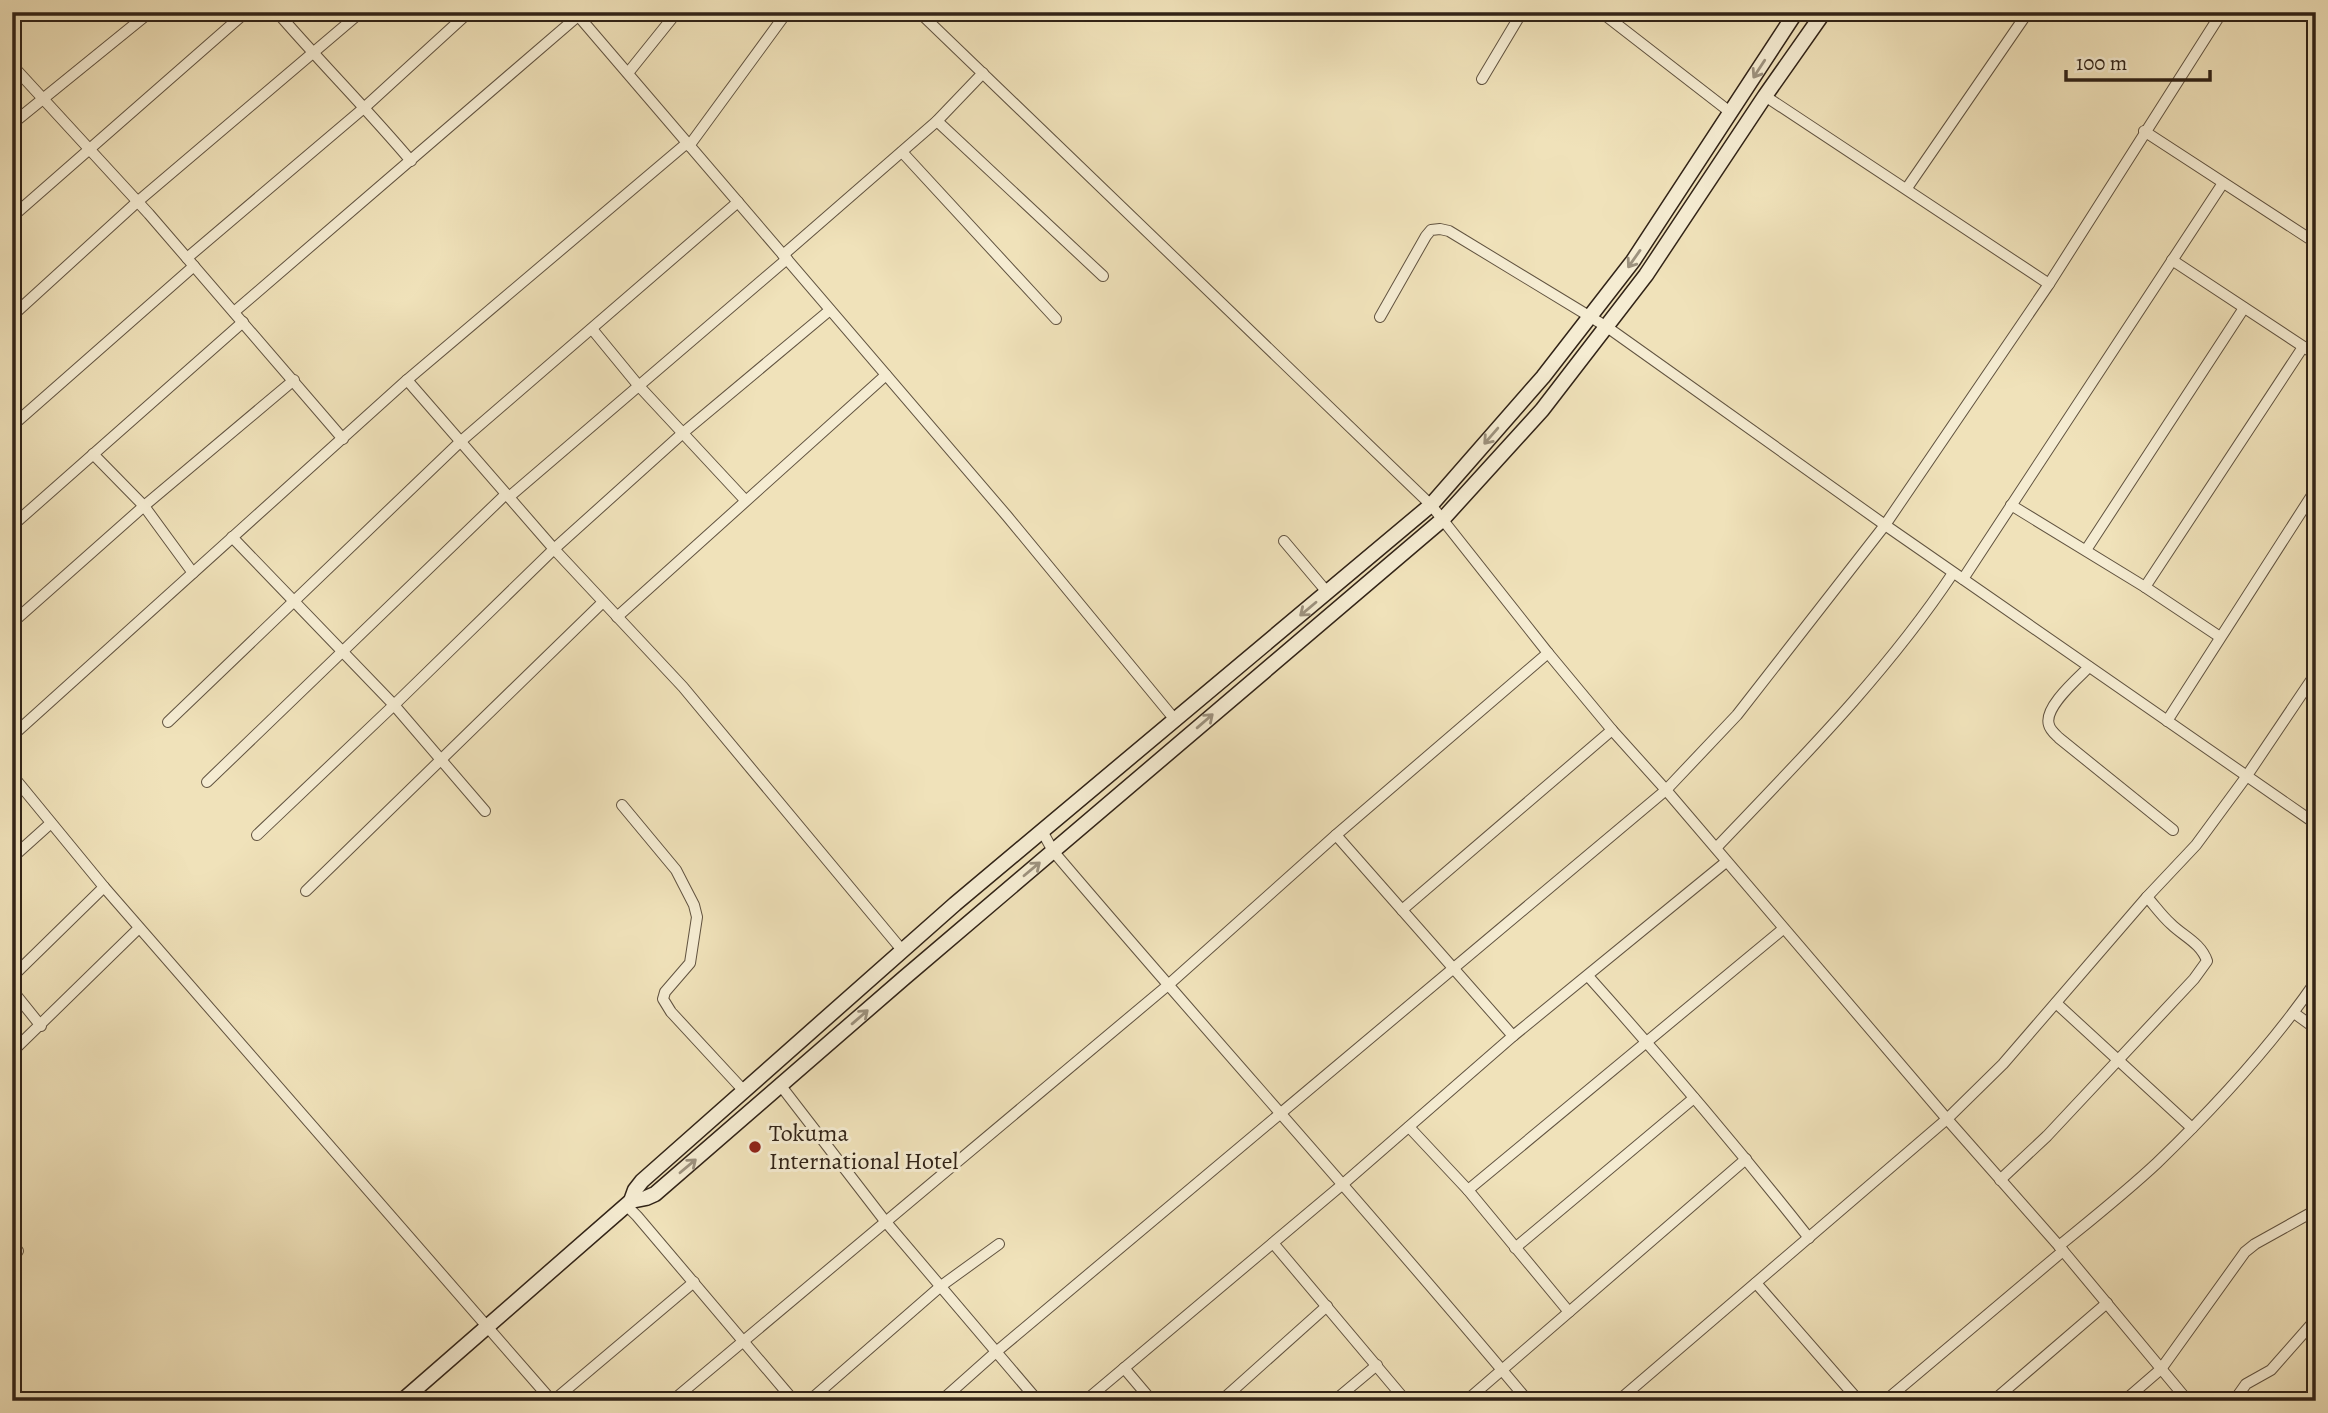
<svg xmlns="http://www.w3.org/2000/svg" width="2328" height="1413" viewBox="0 0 2328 1413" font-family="Alegreya,serif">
	<rect width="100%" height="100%" fill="#f0e2ba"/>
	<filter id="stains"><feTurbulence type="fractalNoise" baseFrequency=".00286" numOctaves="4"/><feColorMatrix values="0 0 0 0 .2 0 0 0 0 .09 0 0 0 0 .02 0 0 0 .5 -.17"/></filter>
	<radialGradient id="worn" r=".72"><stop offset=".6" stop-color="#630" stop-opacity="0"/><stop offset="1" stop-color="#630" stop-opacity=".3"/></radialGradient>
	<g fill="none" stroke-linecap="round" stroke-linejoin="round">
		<defs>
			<g id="street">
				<path d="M277,12C321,63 368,110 411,161"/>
				<path d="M575,12L1007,516L1176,721"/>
				<path d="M919,12L1431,505L1548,653L1612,730L1666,790L1947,1119L2059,1246L2188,1401"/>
				<path d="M1601,12L1730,112"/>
				<path d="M12,65L149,214L343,439"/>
				<path d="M628,73L677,12"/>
				<path d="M1482,79L1522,12"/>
				<path d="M1765,96L2049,284"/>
				<path d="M937,121L1103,276"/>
				<path d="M12,124L150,12"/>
				<path d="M2144,131L2316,243"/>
				<path d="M689,146L787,12"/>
				<path d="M902,152L1056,319"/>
				<path d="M1907,188L2028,12"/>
				<path d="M12,217L246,12"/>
				<path d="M783,255L937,121L983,73"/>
				<path d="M187,258L365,107L469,12"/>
				<path d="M2172,260L2316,355"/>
				<path d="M234,312L578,16"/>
				<path d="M12,316L136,203L361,12"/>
				<path d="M1380,317L1426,236L1431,230L1440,229L1449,231L1607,327L1885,525L2316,824"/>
				<path d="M592,329L638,385L745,500"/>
				<path d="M407,380L554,549L683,687L902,950"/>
				<path d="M12,426L194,266"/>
				<path d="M93,454L144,506L193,573"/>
				<path d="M509,497L787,259"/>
				<path d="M2011,505L2145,587L2220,637"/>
				<path d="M12,526L243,322"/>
				<path d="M232,537L394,705L485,811"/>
				<path d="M1284,541L1327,592"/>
				<path d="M2086,550L2244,308"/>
				<path d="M1963,579L2223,183"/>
				<path d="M2145,587L2303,347"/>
				<path d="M617,617L886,375"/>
				<path d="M12,623L144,506L294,380"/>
				<path d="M2089,667C2077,679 2043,708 2049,725C2050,730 2056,735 2059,738L2173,830"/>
				<path d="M2167,721L2316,489"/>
				<path d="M168,722L460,442L738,202"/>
				<path d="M12,736L407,380L687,143"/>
				<path d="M12,775L104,887L552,1401"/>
				<path d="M207,782L506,494"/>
				<path d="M622,805L676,870L694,905L697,917L690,963L665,992L663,999L671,1012L745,1092"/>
				<path d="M1042,831L1053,851C1210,1036 1373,1215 1528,1401"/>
				<path d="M257,835L394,705L554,549L684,432L830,310"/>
				<path d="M1336,835L1513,1036"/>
				<path d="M1716,848C1799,761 1886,674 1953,573"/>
				<path d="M12,858L51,823"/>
				<path d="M306,891L603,602"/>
				<path d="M1402,910L1612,730"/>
				<path d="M1588,976C1664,1061 1738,1148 1809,1238"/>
				<path d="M12,977L104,887"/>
				<path d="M12,990L41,1026"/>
				<path d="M2056,1003L2192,1128"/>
				<path d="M2294,1013L2316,1029"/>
				<path d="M12,1052L139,928"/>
				<path d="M781,1086L885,1221L1038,1401"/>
				<path d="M1409,1127L1468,1190L1569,1312"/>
				<path d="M2000,1180L2047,1136L2194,979L2207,961C2201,943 2183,936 2171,924C2162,916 2155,906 2147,897"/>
				<path d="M1468,1190L1783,929"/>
				<path d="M626,1205L637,1216L794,1401"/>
				<path d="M1273,1243L1406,1401"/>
				<path d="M12,1245L18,1251L12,1256"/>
				<path d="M2059,1246C2092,1219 2126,1192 2157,1163C2215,1107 2270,1048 2316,981"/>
				<path d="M1515,1248L1694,1098"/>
				<path d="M1756,1283L1859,1401"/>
				<path d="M1124,1368L1152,1401"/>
				<path d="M1895,1393L1902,1401"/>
				<path d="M553,1401L694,1282"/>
				<path d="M672,1401L1167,986L1336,835L1548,653"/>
				<path d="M809,1401L941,1286L999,1244"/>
				<path d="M941,1401L996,1352L1666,790L1737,715L1885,525L2049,284L2222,12"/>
				<path d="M1085,1401L1343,1184L1513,1036L1726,862"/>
				<path d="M1221,1401L1327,1306"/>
				<path d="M1334,1401L1377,1365"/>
				<path d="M1466,1401L1746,1159"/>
				<path d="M1618,1401L1947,1119L2003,1064L2147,897L2196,845L2246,777L2316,673"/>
				<path d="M1885,1401L2063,1251"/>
				<path d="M1993,1401L2107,1303"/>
				<path d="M2124,1401L2161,1369L2245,1252L2255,1244L2316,1210"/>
				<path d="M2234,1401L2246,1384L2271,1370L2316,1319"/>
			</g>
			<g id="secondary">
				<path d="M631,1201L646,1198L655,1194L904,978L1442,520L1542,410L1646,275L1765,96L1824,12"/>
				<path d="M402,1401L631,1201L635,1190L642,1181L955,904L1431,505L1543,377L1633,261L1796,12"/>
			</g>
		</defs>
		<!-- street casing -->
		<use href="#street" stroke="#615340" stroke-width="12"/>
		<!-- secondary casing -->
		<use href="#secondary" stroke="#312317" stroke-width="17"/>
		<!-- street -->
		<use href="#street" stroke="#f5ecd2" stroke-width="10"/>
		<!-- secondary -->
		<use href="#secondary" stroke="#f5ecd2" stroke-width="14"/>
	</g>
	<!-- one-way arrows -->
	<defs><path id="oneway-shaft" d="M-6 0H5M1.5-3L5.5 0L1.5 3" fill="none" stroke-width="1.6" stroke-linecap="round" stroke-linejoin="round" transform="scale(1.75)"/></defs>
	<g stroke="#9d927e">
		<use href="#oneway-shaft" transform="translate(1759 69) rotate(123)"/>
		<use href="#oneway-shaft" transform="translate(1634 259) rotate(125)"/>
		<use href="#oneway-shaft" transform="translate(1491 436) rotate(131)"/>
		<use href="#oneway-shaft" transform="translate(1308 609) rotate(140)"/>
		<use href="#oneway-shaft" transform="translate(1205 721) rotate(-41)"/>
		<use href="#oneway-shaft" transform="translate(1032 869) rotate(-40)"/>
		<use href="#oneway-shaft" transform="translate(860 1017) rotate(-41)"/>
		<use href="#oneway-shaft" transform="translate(688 1166) rotate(-40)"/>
	</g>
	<!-- markers -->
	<circle fill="#8f2418" stroke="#f5ecd2" stroke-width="2.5" cx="755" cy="1147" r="7"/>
	<g text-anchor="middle" stroke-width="6" stroke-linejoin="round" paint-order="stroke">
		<!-- poi labels -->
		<g font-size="24" fill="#312317" stroke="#f5ecd2" text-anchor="start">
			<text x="769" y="1141">Tokuma<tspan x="769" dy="28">International Hotel</tspan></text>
		</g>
	</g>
	<!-- margin -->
	<rect width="2328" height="1413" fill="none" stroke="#f0e2ba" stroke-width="42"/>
	<rect x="14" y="14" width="2300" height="1385" fill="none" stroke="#312317" stroke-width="3.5"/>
	<rect x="21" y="21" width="2286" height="1371" fill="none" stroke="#312317" stroke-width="2"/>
	<!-- scale -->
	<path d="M2066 70v10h144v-10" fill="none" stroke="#312317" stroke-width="3.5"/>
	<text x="2076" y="70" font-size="21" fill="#312317" stroke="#f5ecd2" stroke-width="5" paint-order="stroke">100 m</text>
	<rect width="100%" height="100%" filter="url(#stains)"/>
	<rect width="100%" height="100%" fill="url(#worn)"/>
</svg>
